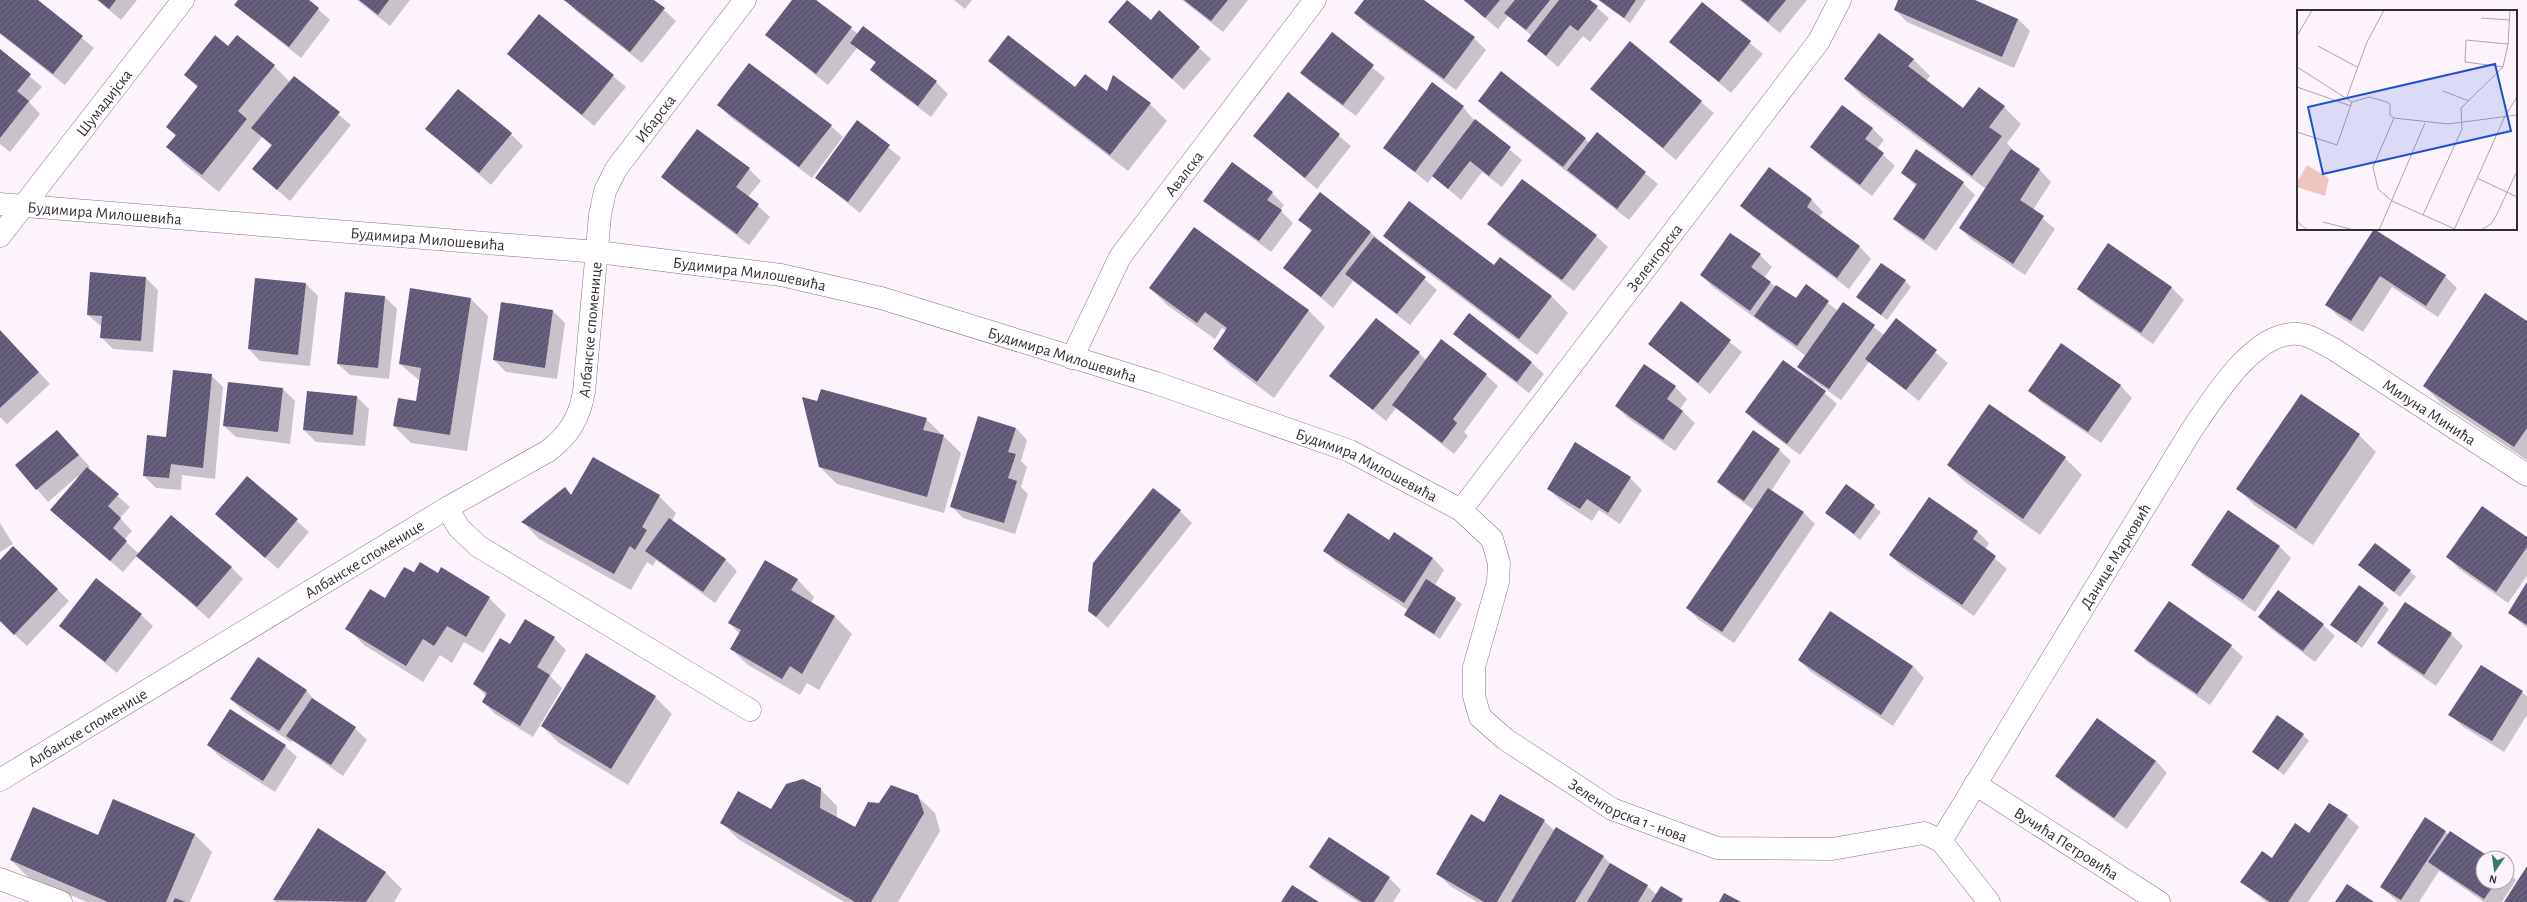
<svg xmlns="http://www.w3.org/2000/svg" width="2527" height="902" viewBox="0 0 2527 902" font-family="'Alegreya Sans',sans-serif">
	<defs>
		<pattern id="building-hatch" width="6" height="6" patternUnits="userSpaceOnUse"><rect width="6" height="6" fill="#605877"/><path d="M-1 1l2-2M0 6l6-6M5 7l2-2" fill="none" stroke="#746d86"/></pattern>
	</defs>
	<rect width="100%" height="100%" fill="#fdf3fd"/>
	<!-- shadow -->
	<g fill="#0003">
		<path d="M0,0H36L94,48L65,85L0,34Z"/>
		<path d="M97,0H137L121,20Z"/>
		<path d="M239,0H308L330,20L301,58L248,16L236,5Z"/>
		<path d="M357,0H410L390,26Z"/>
		<path d="M566,0H653L676,21L642,63L577,12Z"/>
		<path d="M793,0H815L858,34L936,82L948,94L931,117L883,81L871,69L876,63L857,48L828,85L766,35Z"/>
		<path d="M954,0H972L965,9Z"/>
		<path d="M1182,0H1248L1223,32Z"/>
		<path d="M1365,0H1422L1474,38L1486,50L1456,90L1367,25L1356,13Z"/>
		<path d="M1463,0H1588L1609,18L1590,42L1583,36L1558,67L1528,41L1532,36L1508,16L1498,29Z"/>
		<path d="M1598,0H1646L1630,23Z"/>
		<path d="M1739,0H1807L1780,33Z"/>
		<path d="M1899,0H1973L2018,19L2030,31L2014,68L1907,22L1895,10Z"/>
		<path d="M1128,1L1151,21L1199,48L1211,59L1184,90L1109,22Z"/>
		<path d="M1702,3L1763,54L1731,93L1671,42Z"/>
		<path d="M539,15L626,87L594,126L508,54Z"/>
		<path d="M1332,34L1385,78L1356,116L1313,84L1302,73Z"/>
		<path d="M1630,42L1714,113L1676,160L1592,89Z"/>
		<path d="M229,47L274,66L290,82L294,77L351,125L290,201L253,169L272,146L262,137L219,192L184,164L168,147L176,136L167,127L198,88L185,75Z"/>
		<path d="M0,50L42,87L29,102L40,114L10,152L0,144Z"/>
		<path d="M1913,59L1930,76L1926,81L1963,110L2004,107L2021,124L2007,143L2017,155L2040,170L2051,182L2033,210L2055,229L2025,275L1972,240L1960,228L1986,189L1862,96L1845,79Z"/>
		<path d="M989,61L1075,88L1107,92L1150,104L1167,121L1128,171L1006,77Z"/>
		<path d="M1432,84L1463,107L1474,120L1522,160L1502,187L1482,172L1461,200L1433,176L1428,183L1384,148Z"/>
		<path d="M1288,94L1351,146L1317,189L1254,136Z"/>
		<path d="M1479,101L1585,139L1590,143L1597,134L1658,184L1629,220L1491,113Z"/>
		<path d="M719,105L831,126L843,137L812,178L730,117Z"/>
		<path d="M858,122L901,158L860,213L816,178Z"/>
		<path d="M1872,128L1884,140L1877,149L1895,166L1872,196L1823,159L1811,147Z"/>
		<path d="M427,129L511,134L523,146L491,185Z"/>
		<path d="M1769,168L1812,200L1823,212L1819,217L1860,247L1871,259L1849,289L1753,217L1741,206Z"/>
		<path d="M749,169L761,181L748,197L770,217L749,245L674,188L662,176Z"/>
		<path d="M1902,173L1963,183L1975,195L1936,251L1906,230L1894,219L1916,186Z"/>
		<path d="M1272,193L1284,205L1280,210L1293,223L1271,252L1217,212L1205,201Z"/>
		<path d="M1300,220L1370,232L1437,290L1410,325L1353,281L1333,308L1285,268L1312,232Z"/>
		<path d="M1489,224L1596,236L1608,247L1574,291L1500,236Z"/>
		<path d="M2374,230L2445,276L2457,288L2438,317L2392,287L2363,332L2338,316L2326,304Z"/>
		<path d="M1730,234L1760,255L1772,267L1764,278L1776,287L1796,299L1806,286L1838,311L1844,304L1884,335L1896,320L1948,363L1919,401L1869,362L1841,400L1814,381L1813,383L1837,404L1800,455L1758,424L1746,412L1812,382L1798,367L1806,356L1713,287L1701,275Z"/>
		<path d="M1384,235L1494,267L1551,296L1568,313L1537,355L1401,252Z"/>
		<path d="M2108,245L2172,288L2184,300L2153,344L2090,300L2078,289Z"/>
		<path d="M146,278L158,290L153,352L113,349L101,337L102,327L88,315Z"/>
		<path d="M1905,281L1911,287L1887,320L1857,297Z"/>
		<path d="M306,284L318,296L310,366L260,361L249,349Z"/>
		<path d="M1150,288L1308,310L1325,327L1274,398L1231,366L1214,349L1227,331L1222,328L1215,339L1167,305Z"/>
		<path d="M385,297L397,309L389,379L350,375L338,364Z"/>
		<path d="M471,299L488,316L467,451L411,443L394,426L417,402L420,381L400,364Z"/>
		<path d="M502,303L553,311L565,323L557,379L506,372L494,360Z"/>
		<path d="M1681,303L1742,352L1710,394L1649,344Z"/>
		<path d="M1469,315L1532,363L1544,374L1529,393L1466,345L1454,334Z"/>
		<path d="M2527,323V460L2441,403L2424,386Z"/>
		<path d="M0,331L50,384L7,424L0,417Z"/>
		<path d="M2061,345L2121,386L2132,398L2101,443L2041,402L2030,390Z"/>
		<path d="M1419,353L1426,360L1486,375L1498,386L1464,432L1468,436L1454,454L1396,408L1386,421L1331,376Z"/>
		<path d="M211,375L223,387L215,479L182,475L181,490L156,488L144,476Z"/>
		<path d="M228,383L283,389L295,401L290,444L236,437L224,426Z"/>
		<path d="M1675,387L1687,399L1680,409L1695,423L1675,451L1628,418L1616,406Z"/>
		<path d="M308,392L357,397L369,409L365,446L316,442L304,430Z"/>
		<path d="M818,403L926,419L961,453L944,513L837,484L820,467Z"/>
		<path d="M1990,405L2065,458L2082,475L2040,535L1965,482L1948,465Z"/>
		<path d="M1016,428L1027,440L1021,461L1027,467L1021,487L1028,494L1015,534L963,518L951,506Z"/>
		<path d="M57,431L90,467L87,469L130,507L120,518L132,531L124,540L139,554L231,567L243,579L209,619L137,556L123,572L63,521L78,476L48,502L16,465Z"/>
		<path d="M2359,435L2376,452L2313,545L2254,505L2238,489Z"/>
		<path d="M1779,450L1791,461L1771,491L1804,513L1815,524L1734,643L1699,620L1687,608L1754,510L1731,494L1719,482Z"/>
		<path d="M593,459L659,496L676,513L672,521L725,559L737,571L715,603L656,560L653,566L647,562L631,590L539,539L523,522L565,488L572,496Z"/>
		<path d="M248,477L309,532L278,569L216,514Z"/>
		<path d="M1630,478L1642,490L1620,524L1599,510L1592,521L1560,500L1548,488Z"/>
		<path d="M1846,485L1881,512L1860,540L1826,512Z"/>
		<path d="M1929,498L1978,532L1989,543L1985,550L2007,569L1974,616L1902,567L1890,555Z"/>
		<path d="M1180,511L1192,523L1108,628L1089,611Z"/>
		<path d="M2229,511L2280,547L2291,558L2255,612L2204,576L2192,565Z"/>
		<path d="M0,523L13,544L0,552Z"/>
		<path d="M2527,538V576L2508,603L2459,569L2448,557Z"/>
		<path d="M1389,541L1433,558L1444,570L1435,585L1462,604L1440,639L1411,620L1405,615L1408,610L1336,562L1324,550Z"/>
		<path d="M765,561L798,580L814,597L811,603L835,617L852,634L819,690L807,683L800,695L748,665L731,649L740,634L729,623Z"/>
		<path d="M0,562L57,589L69,601L27,646L0,621Z"/>
		<path d="M2359,565L2410,571L2416,577L2400,597Z"/>
		<path d="M441,569L489,598L506,615L483,653L464,642L452,663L440,655L423,682L364,645L347,628L385,599L438,575Z"/>
		<path d="M2527,584V628L2509,613Z"/>
		<path d="M2383,604L2389,609L2362,648L2332,625Z"/>
		<path d="M141,615L153,626L117,673L60,626Z"/>
		<path d="M2259,617L2323,625L2335,636L2315,662L2271,629Z"/>
		<path d="M2451,634L2463,646L2436,686L2390,654L2379,643Z"/>
		<path d="M554,638L566,650L550,676L562,688L533,737L495,714L483,702L486,696L474,684L511,646Z"/>
		<path d="M2231,646L2243,657L2210,705L2147,662L2135,650Z"/>
		<path d="M1799,660L1913,666L1924,678L1893,726L1811,672Z"/>
		<path d="M2481,666L2527,696V715L2504,752L2462,726L2450,714Z"/>
		<path d="M306,690L317,703L355,728L367,740L343,776L293,741L291,742L243,711L231,699Z"/>
		<path d="M655,697L672,714L628,785L559,743L542,726Z"/>
		<path d="M2303,735L2309,741L2284,775L2253,752Z"/>
		<path d="M208,745L285,746L297,757L275,792L220,757Z"/>
		<path d="M2156,761L2167,773L2127,829L2068,787L2056,776Z"/>
		<path d="M820,789L837,806V818L856,828L880,804L917,796L935,813L940,831L898,902H844L738,839L721,822L771,811Z"/>
		<path d="M114,801L195,835L212,852L190,902H87L28,877L11,860L99,836Z"/>
		<path d="M2347,816L2359,827L2308,902H2266L2242,882L2309,834Z"/>
		<path d="M1544,821L1555,831L1603,856L1612,865L1647,886L1657,895L1684,902H1477L1450,886L1438,874L1484,823Z"/>
		<path d="M319,830L385,872L402,889L394,902H276L274,900Z"/>
		<path d="M2445,832L2489,858H2483V882H2507V871L2516,880L2502,902H2484L2439,871L2419,902H2398L2381,887Z"/>
		<path d="M1310,867L1389,878L1401,890L1393,902H1358L1322,878Z"/>
	</g>
	<!-- building -->
	<g fill="url(#building-hatch)">
		<path d="M0,0H38L83,36L53,74L0,33Z"/>
		<path d="M98,0H116L109,9Z"/>
		<path d="M238,0H309L319,8L289,47L234,5Z"/>
		<path d="M359,0H389L378,15Z"/>
		<path d="M564,0H654L665,8L630,52Z"/>
		<path d="M792,0H816L852,27L816,74L765,35Z"/>
		<path d="M1127,0L1151,20L1159,10L1200,47L1172,79L1108,22Z"/>
		<path d="M1184,0H1228L1211,21Z"/>
		<path d="M1364,0H1424L1475,37L1444,79L1354,13Z"/>
		<path d="M1464,0H1500L1485,18Z"/>
		<path d="M1515,0H1550L1526,30L1504,13Z"/>
		<path d="M1559,0H1590L1598,6L1578,31L1570,25L1546,56L1527,41Z"/>
		<path d="M1599,0H1636L1624,18Z"/>
		<path d="M1741,0H1786L1768,22Z"/>
		<path d="M1898,0H1975L2018,19L2002,57L1894,10Z"/>
		<path d="M1702,2L1751,41L1719,82L1669,42Z"/>
		<path d="M539,14L614,75L582,115L507,54Z"/>
		<path d="M863,26L937,81L918,106L870,70L876,62L850,43Z"/>
		<path d="M1332,32L1374,65L1343,105L1300,73Z"/>
		<path d="M1879,33L1914,59L1908,66L1963,108L1979,87L2005,106L1989,127L2002,136L1972,176L1844,79Z"/>
		<path d="M215,35L228,46L237,35L275,65L238,111L247,119L202,175L166,147L176,135L166,127L198,86L184,75Z"/>
		<path d="M1008,35L1075,87L1085,74L1107,91L1113,75L1151,103L1110,155L988,61Z"/>
		<path d="M1630,41L1702,101L1663,148L1590,89Z"/>
		<path d="M0,49L31,74L17,91L29,101L0,138Z"/>
		<path d="M749,63L832,125L799,167L717,105Z"/>
		<path d="M1501,71L1586,138L1563,167L1478,101Z"/>
		<path d="M294,76L340,112L277,190L252,169L272,145L251,128Z"/>
		<path d="M1432,82L1464,106L1415,172L1383,148Z"/>
		<path d="M458,89L512,133L479,173L425,129Z"/>
		<path d="M1288,92L1340,134L1305,178L1253,136Z"/>
		<path d="M1842,105L1873,128L1865,139L1884,153L1860,185L1810,147Z"/>
		<path d="M1475,119L1511,147L1489,176L1470,161L1448,189L1432,176Z"/>
		<path d="M857,120L890,145L848,202L815,178Z"/>
		<path d="M697,129L750,168L736,187L759,204L737,234L661,177Z"/>
		<path d="M1597,132L1646,172L1617,209L1567,170Z"/>
		<path d="M1916,149L1964,182L1924,240L1893,219L1917,184L1901,173Z"/>
		<path d="M2011,149L2040,169L2020,200L2044,216L2013,264L1959,228Z"/>
		<path d="M1232,162L1273,192L1267,200L1282,210L1259,241L1203,201Z"/>
		<path d="M1769,167L1812,199L1807,207L1860,246L1837,278L1740,206Z"/>
		<path d="M1522,179L1597,235L1562,280L1487,224Z"/>
		<path d="M1320,192L1371,232L1321,297L1283,268L1312,230L1298,220Z"/>
		<path d="M1409,201L1494,265L1500,257L1552,296L1519,339L1383,236Z"/>
		<path d="M1194,227L1309,310L1257,382L1213,349L1227,328L1205,312L1197,323L1149,288Z"/>
		<path d="M2374,229L2446,275L2426,306L2380,276L2351,321L2325,305Z"/>
		<path d="M1730,233L1761,254L1751,267L1771,282L1750,311L1700,275Z"/>
		<path d="M1374,237L1426,277L1397,314L1345,274Z"/>
		<path d="M2108,243L2172,287L2141,333L2077,289Z"/>
		<path d="M1881,263L1906,280L1881,315L1856,297Z"/>
		<path d="M90,272L146,277L141,341L100,338L102,316L87,315Z"/>
		<path d="M255,278L306,283L298,355L248,349Z"/>
		<path d="M1806,284L1829,301L1797,346L1754,316L1776,285L1796,298Z"/>
		<path d="M410,288L471,298L450,435L393,426L398,398L416,401L421,368L399,364Z"/>
		<path d="M345,292L385,296L378,368L337,364Z"/>
		<path d="M2485,293L2527,321V428L2514,447L2423,386Z"/>
		<path d="M1681,301L1731,340L1698,383L1648,344Z"/>
		<path d="M501,302L553,310L545,368L493,360Z"/>
		<path d="M1843,302L1875,325L1829,389L1797,367Z"/>
		<path d="M1469,313L1532,362L1517,382L1453,334Z"/>
		<path d="M1376,318L1420,352L1373,410L1329,376Z"/>
		<path d="M1896,318L1937,350L1906,390L1865,359Z"/>
		<path d="M0,330L39,372L0,408Z"/>
		<path d="M1441,339L1487,374L1453,419L1457,423L1442,443L1392,405Z"/>
		<path d="M2061,343L2121,385L2088,432L2028,391Z"/>
		<path d="M1783,360L1826,391L1787,444L1745,412Z"/>
		<path d="M1644,364L1676,386L1667,399L1683,411L1663,440L1615,406Z"/>
		<path d="M173,370L212,374L203,468L171,464L169,478L143,476L147,435L166,437Z"/>
		<path d="M228,382L283,388L278,432L223,426Z"/>
		<path d="M821,389L927,418L923,430L944,435L927,497L819,467L802,397L817,401Z"/>
		<path d="M307,391L357,396L353,435L303,430Z"/>
		<path d="M2301,394L2360,434L2296,529L2236,489Z"/>
		<path d="M1989,404L2066,457L2023,519L1947,465Z"/>
		<path d="M978,416L1016,428L1008,452L1016,454L1008,478L1017,481L1004,523L950,507Z"/>
		<path d="M57,430L79,455L36,490L15,465Z"/>
		<path d="M1753,430L1780,449L1744,501L1717,482Z"/>
		<path d="M1575,442L1631,477L1608,513L1587,499L1580,509L1547,489Z"/>
		<path d="M593,457L660,495L642,527L647,530L635,550L630,546L614,574L521,522L565,487L571,495Z"/>
		<path d="M87,467L119,494L108,506L121,518L113,528L127,541L110,561L50,510Z"/>
		<path d="M247,476L298,519L265,558L215,514Z"/>
		<path d="M1846,484L1875,505L1854,534L1825,513Z"/>
		<path d="M1153,488L1181,510L1096,617L1088,611L1093,563Z"/>
		<path d="M1768,488L1804,512L1722,632L1686,608Z"/>
		<path d="M1929,497L1978,531L1973,539L1996,556L1962,605L1889,555Z"/>
		<path d="M2482,506L2527,537V547L2496,592L2446,557Z"/>
		<path d="M2228,510L2280,546L2243,600L2191,565Z"/>
		<path d="M1348,513L1389,540L1394,532L1433,558L1404,603L1323,551Z"/>
		<path d="M171,515L232,567L197,607L136,556Z"/>
		<path d="M669,518L726,559L703,592L645,551Z"/>
		<path d="M2375,543L2411,570L2394,592L2358,565Z"/>
		<path d="M13,546L58,589L14,635L0,621V560Z"/>
		<path d="M765,560L798,579L791,590L835,616L802,674L790,666L782,679L730,649L741,630L728,623Z"/>
		<path d="M420,562L438,573L441,567L490,597L466,637L447,626L434,646L423,639L406,666L345,629L370,589L385,598L404,567L414,572Z"/>
		<path d="M96,578L142,614L105,662L59,626Z"/>
		<path d="M1426,579L1456,598L1434,634L1404,615Z"/>
		<path d="M2527,582V625L2508,613Z"/>
		<path d="M2359,585L2384,603L2356,643L2330,625Z"/>
		<path d="M2278,590L2324,624L2303,651L2258,617Z"/>
		<path d="M2169,601L2232,645L2197,694L2134,651Z"/>
		<path d="M2405,602L2452,633L2424,675L2377,643Z"/>
		<path d="M1830,611L1913,666L1881,715L1798,660Z"/>
		<path d="M525,619L555,637L537,667L550,675L520,726L482,702L487,693L473,684L500,638L510,644Z"/>
		<path d="M586,653L656,696L611,769L541,726Z"/>
		<path d="M258,657L307,690L279,731L230,699Z"/>
		<path d="M2481,665L2523,691L2492,741L2448,715Z"/>
		<path d="M312,698L356,727L331,765L286,736Z"/>
		<path d="M230,709L286,745L263,781L207,745Z"/>
		<path d="M2277,715L2304,734L2278,770L2252,752Z"/>
		<path d="M2097,718L2156,761L2114,818L2055,776Z"/>
		<path d="M803,779L821,788L820,808L855,827L868,802L879,803L891,785L918,795L924,813L871,902H855L720,823L738,791L771,809L786,784Z"/>
		<path d="M1500,794L1545,820L1497,902H1484L1436,874L1471,814L1484,822Z"/>
		<path d="M113,799L195,834L166,902H108L10,860L33,807L98,835Z"/>
		<path d="M2329,803L2348,815L2288,902H2270L2240,882L2262,851L2272,858L2295,823L2309,833Z"/>
		<path d="M2425,817L2446,831L2401,900L2380,887Z"/>
		<path d="M1556,827L1604,856L1575,902H1511Z"/>
		<path d="M318,828L386,872L366,902L273,900Z"/>
		<path d="M2450,831L2491,858H2483V882H2496L2484,899L2428,862Z"/>
		<path d="M1329,837L1390,877L1374,902H1362L1309,867Z"/>
		<path d="M1610,863L1648,885L1638,902H1587Z"/>
		<path d="M2527,866V902H2504Z"/>
		<path d="M2347,884L2374,902H2335Z"/>
		<path d="M1292,885L1319,902H1281Z"/>
		<path d="M1661,886L1683,899L1681,902H1651Z"/>
		<path d="M1724,893L1741,902H1719Z"/>
		<path d="M175,898L186,902H173Z"/>
	</g>
	<g fill="none" stroke-linecap="round" stroke-linejoin="round">
		<defs>
			<g id="minor">
				<path id="s1" d="M0,204L598,252L781,275L881,298L1156,383L1350,451L1461,510L1492,539L1499,563L1498,582L1474,667V696L1480,717L1505,739L1612,809L1717,848L1832,849L1924,833L1941,841L1989,902"/>
				<path id="s2" d="M0,236L183,0"/>
				<path id="s3" d="M1072,358L1120,257L1315,0"/>
				<path d="M447,508L459,528L478,546L750,710"/>
				<path id="s4" d="M1461,510L1819,41L1840,0"/>
				<path id="s5" d="M0,780L447,508L548,451C569,435 579,419 584,392L600,215L605,191L616,169L745,0"/>
				<path id="s6" d="M1975,784L2159,902"/>
				<path id="s7" d="M1941,841L2191,431C2213,399 2254,330 2298,334C2309,334 2323,344 2332,348L2527,475"/>
				<path d="M0,879L61,902"/>
			</g>
		</defs>
		<!-- minor casing -->
		<use href="#minor" stroke="#807780" stroke-width="23"/>
		<!-- minor -->
		<use href="#minor" stroke="#fff" stroke-width="22"/>
	</g>
	<g text-anchor="middle" stroke-width="4" stroke-linejoin="round" paint-order="stroke">
		<!-- street labels -->
		<g font-size="16" fill="#332f33" stroke="#fdf3fd">
			<text dy="6" stroke="none"><textPath href="#s2" startOffset="169">Шумадијска</textPath></text>
			<text dy="6" stroke="none"><textPath href="#s5" startOffset="1001">Ибарска</textPath></text>
			<text dy="6" stroke="none"><textPath href="#s3" startOffset="217">Авалска</textPath></text>
			<text dy="6" stroke="none"><textPath href="#s1" startOffset="105">Будимира Милошевића</textPath></text>
			<text dy="6" stroke="none"><textPath href="#s1" startOffset="429">Будимира Милошевића</textPath></text>
			<text dy="6" stroke="none"><textPath href="#s4" startOffset="318">Зеленгорска</textPath></text>
			<text dy="6" stroke="none"><textPath href="#s1" startOffset="753">Будимира Милошевића</textPath></text>
			<text dy="6" stroke="none"><textPath href="#s5" startOffset="773">Албанске споменице</textPath></text>
			<text dy="6" stroke="none"><textPath href="#s1" startOffset="1077">Будимира Милошевића</textPath></text>
			<text dy="6" stroke="none"><textPath href="#s7" startOffset="784">Милуна Минића</textPath></text>
			<text dy="6" stroke="none"><textPath href="#s1" startOffset="1401">Будимира Милошевића</textPath></text>
			<text dy="6" stroke="none"><textPath href="#s7" startOffset="334">Данице Марковић</textPath></text>
			<text dy="6" stroke="none"><textPath href="#s5" startOffset="426">Албанске споменице</textPath></text>
			<text dy="6" stroke="none"><textPath href="#s5" startOffset="102">Албанске споменице</textPath></text>
			<text dy="6" stroke="none"><textPath href="#s1" startOffset="1908">Зеленгорска 1 - нова</textPath></text>
			<text dy="6" stroke="none"><textPath href="#s6" startOffset="109">Вучића Петровића</textPath></text>
		</g>
	</g>
	<!-- overview -->
	<g transform="translate(2297 10)">
		<rect width="220" height="220" fill="#fdf3fd"/>
		<path d="M10,155L32,168L28,186L0,177V172Z" fill="#efc5c0"/>
		<path fill="none" stroke="#aca5ac" stroke-width="1" d="M184,8L213,10M0,26L15,0M21,36L60,57M0,57L55,92L72,87L90,92L93,94V105L97,108M206,57L168,52L169,30L211,34M0,77L54,96M146,81L172,91M50,87L70,32L87,0M97,108L76,157L81,179L95,191L160,220M97,108L151,114L220,105M0,122L40,135L55,92M180,168L220,187M126,205L165,119L164,98L206,57L211,34L213,0M0,211L10,220M26,212L57,220M82,220L128,113M157,220L208,106L220,87M184,220L194,214L200,204L220,161"/>
		<path fill="#1d4ed8" fill-opacity="0.15" stroke="#1d4ed8" stroke-width="2" d="M198,54L214,121L26,164L11,97Z"/>
		<rect width="220" height="220" fill="none" stroke="#332f33" stroke-width="2"/>
	</g>
	<!-- north arrow -->
	<g transform="translate(2495 870) rotate(193)"><circle r="19" fill="#fdf3fd" stroke="#aca5ac"/>
	<path d="M0-3L7 15L0 10L-7 15Z" fill="#387a6c"/>
	<text y="-6" font-size="11" font-weight="bold" text-anchor="middle" fill="#332f33">N</text>
	</g>
</svg>
